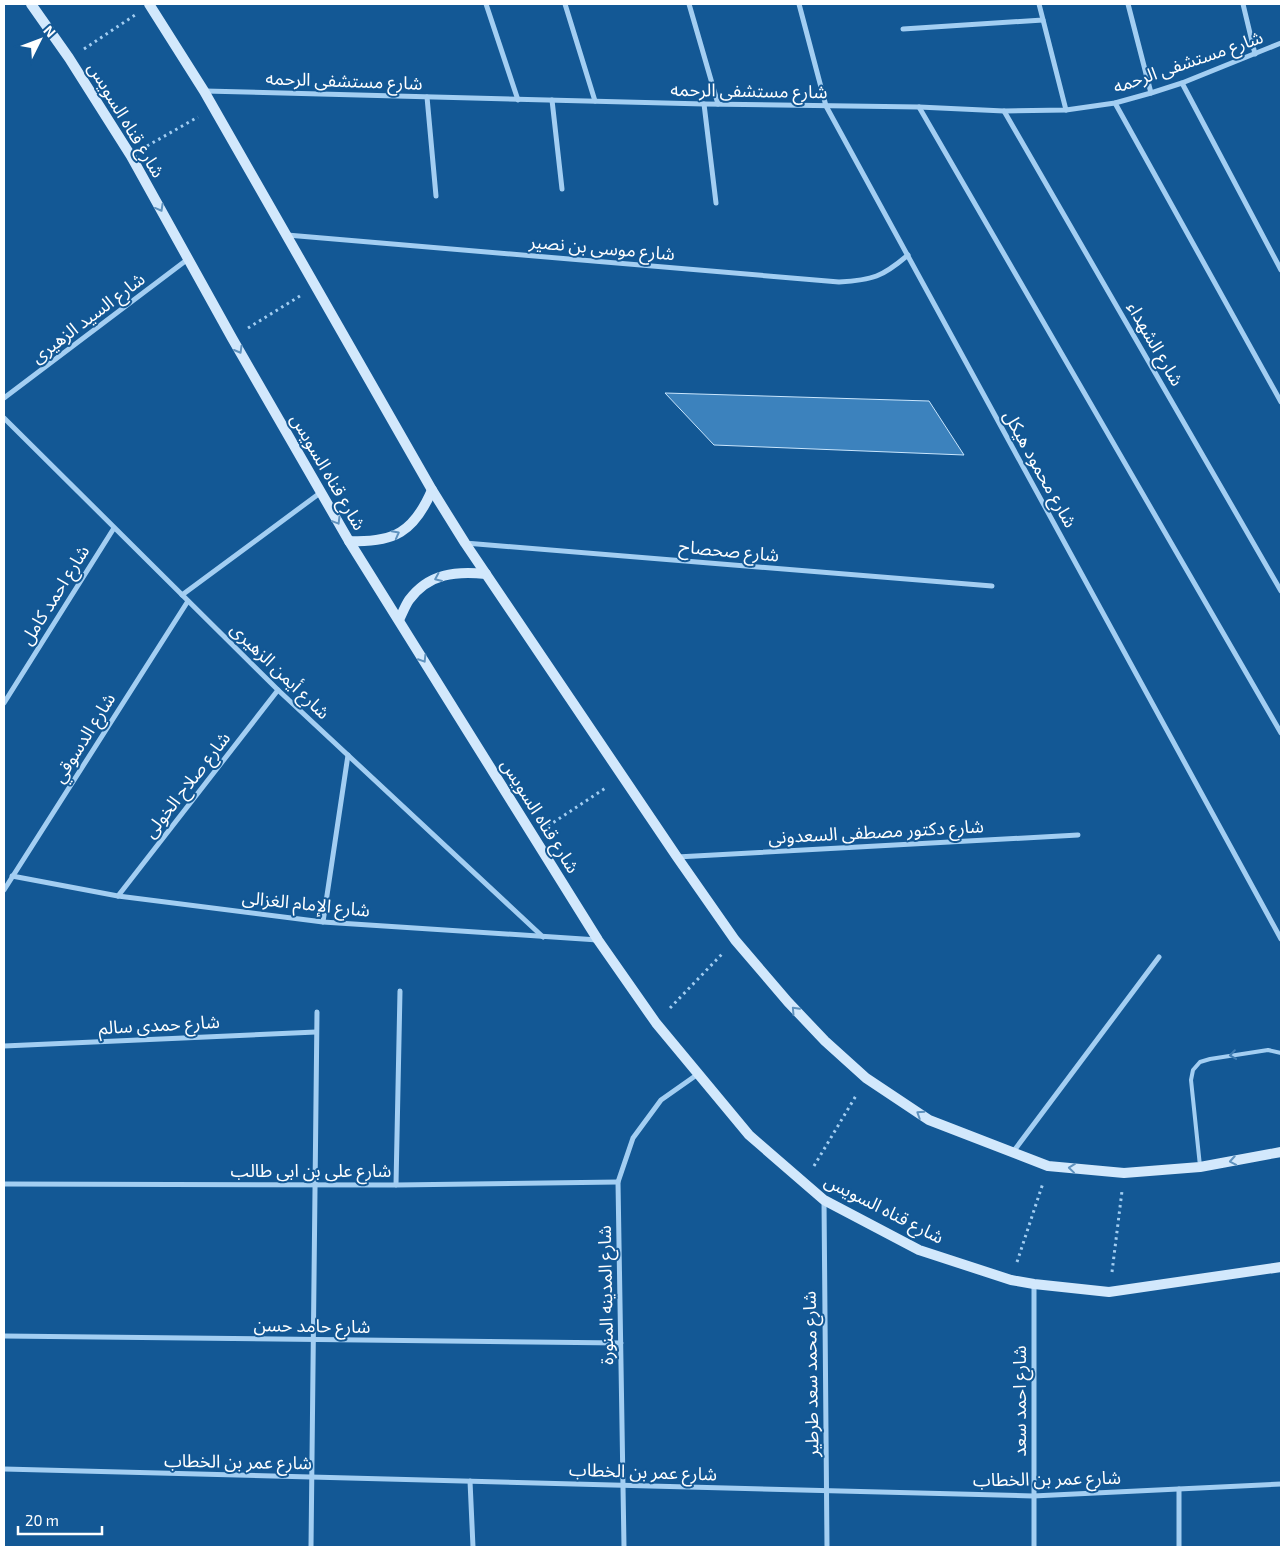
<svg xmlns="http://www.w3.org/2000/svg" width="1285" height="1551" viewBox="0 0 1285 1551" font-family="'Exo 2','Noto Sans Arabic',sans-serif">
	<rect width="100%" height="100%" fill="#135895"/>
	<!-- building -->
	<path fill="#3c82bd" stroke="#cae6fd" d="M665,393L929,401L964,455L714,445Z"/>
	<g fill="none" stroke-linecap="round" stroke-linejoin="round">
		<!-- path -->
		<g stroke="#a3cef2" stroke-width="3" stroke-dasharray="2.5 4" stroke-linecap="butt">
			<path d="M84,49L135,15"/>
			<path d="M147,146L198,117"/>
			<path d="M248,328L300,296"/>
			<path d="M548,826L607,787"/>
			<path d="M670,1008L723,953"/>
			<path d="M814,1166L857,1094"/>
			<path d="M1017,1262L1043,1183"/>
			<path d="M1112,1272L1122,1191"/>
		</g>
		<!-- lane -->
		<path stroke="#a3cef2" stroke-width="4" d="M1200,1166L1191,1080L1193,1070L1200,1062L1210,1059L1268,1050L1281,1053"/>
		<!-- street -->
		<g stroke="#a3cef2" stroke-width="5">
			<path d="M486,4L518,100"/>
			<path d="M565,4L595,101"/>
			<path d="M689,4L718,104"/>
			<path d="M799,4L826,106L1281,939"/>
			<path d="M1039,4L1066,110"/>
			<path d="M1128,4L1151,93"/>
			<path d="M1243,4L1255,54"/>
			<path d="M903,29L1043,20"/>
			<path d="M1182,83L1281,270"/>
			<path d="M205,91L704,104L919,107L1004,111L1066,110L1115,103L1151,93L1182,83L1281,43"/>
			<path d="M427,97L436,196"/>
			<path d="M552,100L562,189"/>
			<path d="M1115,103L1281,402"/>
			<path d="M704,104L716,203"/>
			<path d="M919,107L1281,733"/>
			<path d="M1004,111L1281,591"/>
			<path d="M287,235L839,282C873,280 882,277 908,255"/>
			<path d="M4,398L188,259"/>
			<path d="M4,418L278,690L543,937"/>
			<path d="M465,543L992,586"/>
			<path d="M182,595L320,493"/>
			<path d="M4,703L114,528"/>
			<path d="M677,857L1078,835"/>
			<path d="M12,876L118,896L323,922L598,940"/>
			<path d="M4,890L188,601"/>
			<path d="M118,896L278,690"/>
			<path d="M323,922L348,755"/>
			<path d="M4,1046L316,1032"/>
			<path d="M1013,1152L1159,957"/>
			<path d="M4,1184L396,1185L618,1182"/>
			<path d="M396,1185L400,991"/>
			<path d="M824,1200L827,1547"/>
			<path d="M4,1336L621,1343"/>
			<path d="M4,1469L1033,1496L1281,1484"/>
			<path d="M470,1481L473,1547"/>
			<path d="M1179,1489V1547"/>
			<path d="M311,1547L317,1012"/>
			<path d="M624,1547L618,1182L633,1138L661,1100L698,1074"/>
			<path d="M1034,1547V1284"/>
		</g>
		<!-- secondary -->
		<g stroke="#d2e8fc" stroke-width="10">
			<path d="M31,4L69,58L131,156L232,338L349,541L598,940L656,1023L749,1135L824,1200L919,1250L1011,1280L1034,1284L1109,1292L1281,1267"/>
			<path d="M149,4L204,91L432,490L465,543L677,857L735,940L788,1002L825,1041L866,1078L929,1120L1048,1166L1124,1173L1200,1167L1281,1152"/>
			<path d="M349,541C394,543 414,532 432,490"/>
			<path d="M399,620C402,614 405,606 409,600C429,573 456,571 486,574"/>
		</g>
	</g>
	<!-- one-way arrows -->
	<defs><path id="oneway-chevron" d="M-2-3.5L2.5 0L-2 3.5" fill="none" stroke-width="1.6" stroke-linecap="round" stroke-linejoin="round" transform="scale(1.25)"/></defs>
	<g stroke="#5f92be">
		<use href="#oneway-chevron" transform="translate(160 208) rotate(61)"/>
		<use href="#oneway-chevron" transform="translate(239 350) rotate(60)"/>
		<use href="#oneway-chevron" transform="translate(337 521) rotate(59)"/>
		<use href="#oneway-chevron" transform="translate(396 534) rotate(-28)"/>
		<use href="#oneway-chevron" transform="translate(438 578) rotate(156)"/>
		<use href="#oneway-chevron" transform="translate(423 659) rotate(58)"/>
		<use href="#oneway-chevron" transform="translate(795 1010) rotate(-133)"/>
		<use href="#oneway-chevron" transform="translate(920 1114) rotate(-147)"/>
		<use href="#oneway-chevron" transform="translate(1233 1161) rotate(170)"/>
		<use href="#oneway-chevron" transform="translate(1072 1168) rotate(-174)"/>
	</g>
	<use stroke="#3e7bb1" href="#oneway-chevron" transform="translate(1233 1055) rotate(172)"/>
	<g text-anchor="middle" stroke-width="4" stroke-linejoin="round" paint-order="stroke">
		<!-- street labels -->
		<g font-size="18" fill="#fff" stroke="#135895">
			<text transform="translate(1188 62) rotate(-19)" y="6">شارع مستشفى الرحمه</text>
			<text transform="translate(344 81) rotate(2)" y="6">شارع مستشفى الرحمه</text>
			<text transform="translate(749 91) rotate(1)" y="6">شارع مستشفى الرحمه</text>
			<text transform="translate(126 120) rotate(59)" y="6">شارع قناه السويس</text>
			<text transform="translate(602 248) rotate(5)" y="6">شارع موسى بن نصير</text>
			<text transform="translate(88 318) rotate(-37)" y="6">شارع السيد الزهيرى</text>
			<text transform="translate(1155 344) rotate(60)" y="6">شارع الشهداء</text>
			<text transform="translate(1040 469) rotate(61)" y="6">شارع محمود هيكل</text>
			<text transform="translate(328 472) rotate(60)" y="6">شارع قناه السويس</text>
			<text transform="translate(729 551) rotate(5)" y="6">شارع صحصاح</text>
			<text transform="translate(55 595) rotate(-58)" y="6">شارع احمد كامل</text>
			<text transform="translate(280 671) rotate(44)" y="6">شارع أيمن الزهيرى</text>
			<text transform="translate(84 738) rotate(-58)" y="6">شارع الدسوقي</text>
			<text transform="translate(187 785) rotate(-52)" y="6">شارع صلاح الخولى</text>
			<text transform="translate(540 816) rotate(58)" y="6">شارع قناه السويس</text>
			<text transform="translate(876 832) rotate(-3)" y="6">شارع دكتور مصطفى السعدونى</text>
			<text transform="translate(306 904) rotate(6)" y="6">شارع الإمام الغزالى</text>
			<text transform="translate(159 1025) rotate(-3)" y="6">شارع حمدى سالم</text>
			<text x="311" y="1177">شارع على بن ابى طالب</text>
			<text transform="translate(884 1209) rotate(27)" y="6">شارع قناه السويس</text>
			<text transform="translate(606 1295) rotate(-91)" y="6">شارع المدينه المنورة</text>
			<text transform="translate(312 1326) rotate(1)" y="6">شارع حامد حسن</text>
			<text transform="translate(811 1374) rotate(-91)" y="6">شارع محمد سعد طرطير</text>
			<text transform="translate(1020 1401) rotate(-90)" y="6">شارع احمد سعد</text>
			<text transform="translate(238 1462) rotate(1)" y="6">شارع عمر بن الخطاب</text>
			<text transform="translate(643 1472) rotate(2)" y="6">شارع عمر بن الخطاب</text>
			<text transform="translate(1047 1479) rotate(-1)" y="6">شارع عمر بن الخطاب</text>
		</g>
	</g>
	<!-- border -->
	<rect width="1285" height="1551" fill="none" stroke="#ffffff" stroke-width="10"/>
	<!-- north arrow -->
	<g transform="translate(40 40) rotate(48)" stroke="#135895" stroke-width="4" paint-order="stroke">
	<path d="M0-4L9 19L0 12L-9 19Z" fill="#ffffff"/>
	<text y="-8" font-size="14" font-weight="bold" text-anchor="middle" fill="#ffffff">N</text>
	</g>
	<!-- scale -->
	<path d="M18 1526v8h84v-8" fill="none" stroke="#ffffff" stroke-width="2.5"/>
	<text x="25" y="1526" font-size="15" fill="#ffffff" stroke="#135895" stroke-width="4" paint-order="stroke">20 m</text>
</svg>
